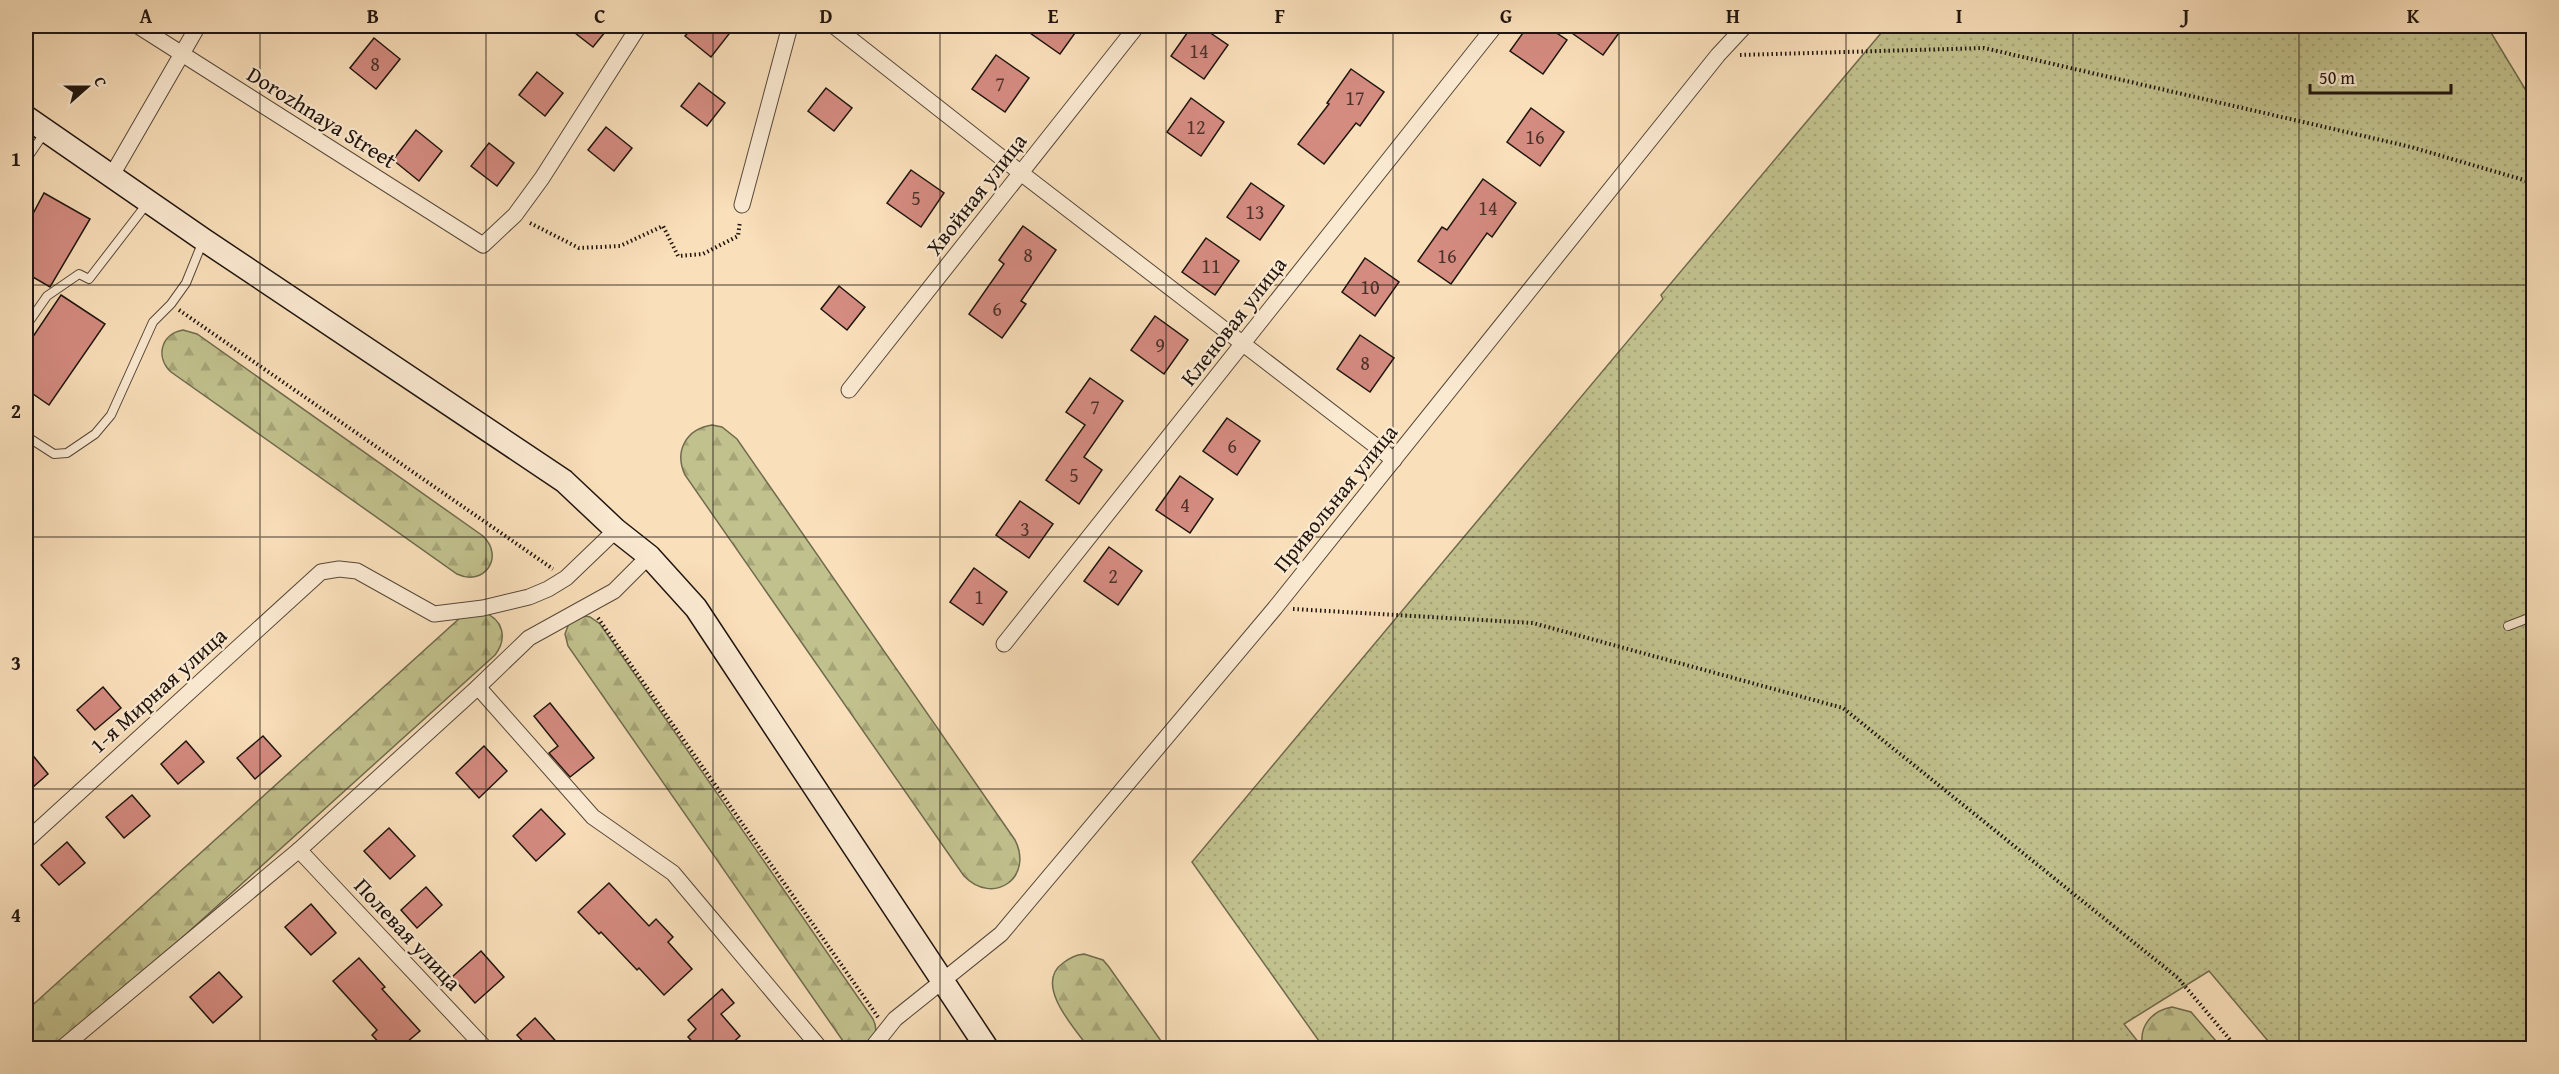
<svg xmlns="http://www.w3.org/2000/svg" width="2559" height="1074" viewBox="0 0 2559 1074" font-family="'Gentium Book Plus',serif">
	<defs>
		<pattern id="grass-dots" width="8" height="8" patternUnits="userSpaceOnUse" patternTransform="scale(1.5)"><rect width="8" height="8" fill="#c1c18d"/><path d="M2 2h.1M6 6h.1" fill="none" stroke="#a6a578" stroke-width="1.8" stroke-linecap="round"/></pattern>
		<pattern id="forest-firs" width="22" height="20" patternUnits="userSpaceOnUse" patternTransform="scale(1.5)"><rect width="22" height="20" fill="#c1c18d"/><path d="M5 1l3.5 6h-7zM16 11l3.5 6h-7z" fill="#a6a578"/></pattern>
	</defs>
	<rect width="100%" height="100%" fill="#f9dfba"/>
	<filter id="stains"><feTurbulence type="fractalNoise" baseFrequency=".00333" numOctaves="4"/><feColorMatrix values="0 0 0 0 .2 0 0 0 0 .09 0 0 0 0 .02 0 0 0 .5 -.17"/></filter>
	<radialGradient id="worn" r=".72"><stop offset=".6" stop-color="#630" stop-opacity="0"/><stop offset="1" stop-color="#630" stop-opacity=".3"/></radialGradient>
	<!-- grass -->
	<path fill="url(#grass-dots)" stroke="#706b4e" stroke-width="1.5" d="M1887,26H2487L2533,102V1048H2274L2209,971L2124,1024L2143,1048H1324L1192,862L1663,299L1661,295Z"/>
	<!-- forest -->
	<g fill="url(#forest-firs)" stroke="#706b4e" stroke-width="1.5">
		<path d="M183,330L197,334L483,536C505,557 484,587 457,574L171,372C155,357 161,334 183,330Z"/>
		<path d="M712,425L722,427L737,439L1015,840C1034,878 993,906 964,876L685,475C674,451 686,429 712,425Z"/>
		<path d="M483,612C503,619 508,638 495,655L60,1048H26V1011L461,617Z"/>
		<path d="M585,616L590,617L600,624L873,1019C884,1040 860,1059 843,1041L568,646L565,634L569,623Z"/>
		<path d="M1084,954L1103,960L1109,967L1166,1048H1089C1075,1029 1033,984 1063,963C1070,958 1075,955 1084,954Z"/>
		<path d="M2172,1007L2191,1012L2222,1048H2143C2138,1027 2151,1011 2172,1007Z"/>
	</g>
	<!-- building -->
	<g fill="#d48b80" stroke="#20150f" stroke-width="1.5">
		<path d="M566,26H610L593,47Z"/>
		<path d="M694,26H718L729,34L711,57L685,36Z"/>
		<path d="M1020,26H1080L1060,54Z"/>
		<path d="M1192,26H1200L1228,45L1204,79L1171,56Z"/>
		<path d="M1528,26H1546L1567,40L1543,74L1510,51Z"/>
		<path d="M1562,26H1624L1603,55Z"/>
		<path d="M374,38L400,59L376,89L350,68Z"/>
		<path d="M996,55L1029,78L1005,112L972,89Z"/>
		<path d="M1351,69L1384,92L1360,126L1356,123L1324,164L1298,144L1329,104L1327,103Z"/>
		<path d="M537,72L563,93L545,116L519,95Z"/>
		<path d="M699,83L725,103L707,126L681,106Z"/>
		<path d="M826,88L852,108L834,131L808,111Z"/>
		<path d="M1191,98L1224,122L1201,156L1167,132Z"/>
		<path d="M1531,108L1564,132L1540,166L1507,142Z"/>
		<path d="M606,127L632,148L614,171L588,150Z"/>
		<path d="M416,130L442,151L419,181L393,160Z"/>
		<path d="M489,143L514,163L497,186L471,166Z"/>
		<path d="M911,170L944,193L921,227L887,203Z"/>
		<path d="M1483,179L1516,203L1492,237L1487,233L1451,284L1418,261L1442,227L1447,230Z"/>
		<path d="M1251,183L1284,206L1260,240L1227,217Z"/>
		<path d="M44,193L90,219L50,287L26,273V227Z"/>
		<path d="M1023,226L1056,250L1021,301L1026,304L1002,338L969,314L1004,264L999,260Z"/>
		<path d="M1206,238L1239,261L1215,295L1182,272Z"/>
		<path d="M1365,258L1399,282L1375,316L1342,292Z"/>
		<path d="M839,286L865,307L847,330L821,309Z"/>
		<path d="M61,295L105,324L49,405L26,389V347Z"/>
		<path d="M1155,316L1188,340L1164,374L1131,350Z"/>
		<path d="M1360,335L1394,358L1370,392L1337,369Z"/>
		<path d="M1090,378L1123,401L1084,457L1102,470L1079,504L1046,480L1085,425L1066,412Z"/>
		<path d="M1227,418L1260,441L1237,475L1203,451Z"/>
		<path d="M1180,476L1213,499L1190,533L1156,510Z"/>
		<path d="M1020,501L1053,524L1029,558L996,535Z"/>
		<path d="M1109,547L1142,571L1118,605L1084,581Z"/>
		<path d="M974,568L1007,592L983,625L950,602Z"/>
		<path d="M103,687L121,708L95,730L77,710Z"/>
		<path d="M550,703L594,758L570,777L549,753L558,746L534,716Z"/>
		<path d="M263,736L281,756L255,779L237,758Z"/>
		<path d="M186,741L204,762L178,784L161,764Z"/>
		<path d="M484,746L507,771L479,798L456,773Z"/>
		<path d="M26,747L48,774L26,793Z"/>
		<path d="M132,795L150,816L124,838L106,817Z"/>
		<path d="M541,809L565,834L536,861L513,836Z"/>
		<path d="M389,828L415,856L390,879L364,851Z"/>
		<path d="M67,842L85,863L59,885L41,865Z"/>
		<path d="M609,883L649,926L656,919L673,937L668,942L692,969L664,995L639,968L637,970L601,932L599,934L578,912Z"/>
		<path d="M426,887L442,905L417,928L401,910Z"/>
		<path d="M311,904L336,933L311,955L285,927Z"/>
		<path d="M481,951L504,977L475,1003L452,977Z"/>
		<path d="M359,958L385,987L382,989L420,1031L400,1048H384L372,1035L377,1030L333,981Z"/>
		<path d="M219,972L242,997L213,1023L190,997Z"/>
		<path d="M722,989L734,1003L721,1014L740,1036L727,1048H698L688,1037L696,1029L688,1020Z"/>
		<path d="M535,1018L562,1048H529L517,1035Z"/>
	</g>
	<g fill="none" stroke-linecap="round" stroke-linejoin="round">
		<defs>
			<g id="lane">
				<path d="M26,160L45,132"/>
				<path d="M26,326L47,296L79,274L89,279L146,205"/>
				<path d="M26,436L54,454L67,453L95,434L111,415L153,322L171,304L186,283L203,241"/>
				<path d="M2508,626L2534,616"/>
			</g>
			<g id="street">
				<path d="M138,26L483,245L515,215L542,178L639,26"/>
				<path d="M834,26L1021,173L1394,460"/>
				<path d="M112,175L198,26"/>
				<path d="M742,205L790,26"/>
				<path d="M849,390L1137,26"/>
				<path d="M1004,644L1495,26"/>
				<path d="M478,687L593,817L673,873L820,1048"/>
				<path d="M26,841L321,572L339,569L357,571L434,614L483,608L529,597L548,589L566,578L616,530"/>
				<path d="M299,850L485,1048"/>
				<path d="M62,1048L299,850L478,687L529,638L614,591L649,556"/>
				<path d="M872,1048L895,1019L1001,934L1275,608L1718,55L1745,26"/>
			</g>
			<path id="secondary" d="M26,117L204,240L564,481L616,530L649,556L696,608L987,1048"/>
		</defs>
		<!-- lane casing -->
		<use href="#lane" stroke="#56483a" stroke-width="10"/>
		<!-- street casing -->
		<use href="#street" stroke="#56483a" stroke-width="17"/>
		<!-- secondary casing -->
		<use href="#secondary" stroke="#20150f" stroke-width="25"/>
		<!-- path -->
		<g stroke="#20150f" stroke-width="4" stroke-dasharray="1.5 3" stroke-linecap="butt">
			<path d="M1740,55L1984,48L2411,147L2534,183"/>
			<path d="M530,223L579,248L620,246L663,226L678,256L703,254L738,236L740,221"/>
			<path d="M179,310L553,569"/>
			<path d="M1293,609L1533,623L1843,708L2178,978L2237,1048"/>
			<path d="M598,618L878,1017"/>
		</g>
		<!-- lane -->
		<use href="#lane" stroke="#fbead2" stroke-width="8"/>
		<!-- street -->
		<use href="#street" stroke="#fbead2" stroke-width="15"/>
		<!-- secondary -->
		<use href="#secondary" stroke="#fbead2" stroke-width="22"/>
	</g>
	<!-- grid -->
	<path fill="none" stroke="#20150f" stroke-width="1.5" stroke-opacity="0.55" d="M260,26V1048M486,26V1048M713,26V1048M940,26V1048M1166,26V1048M1393,26V1048M1619,26V1048M1846,26V1048M2073,26V1048M2299,26V1048M26,285H2534M26,537H2534M26,789H2534"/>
	<g text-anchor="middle" stroke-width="4.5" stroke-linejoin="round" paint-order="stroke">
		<!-- number labels -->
		<g font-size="20" fill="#4d322b">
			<text x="1199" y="58">14</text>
			<text x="375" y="71">8</text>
			<text x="1000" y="91">7</text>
			<text x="1355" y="105">17</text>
			<text x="1196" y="134">12</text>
			<text x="1535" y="144">16</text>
			<text x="916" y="205">5</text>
			<text x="1488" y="215">14</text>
			<text x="1255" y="219">13</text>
			<text x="1028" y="262">8</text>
			<text x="1447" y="263">16</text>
			<text x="1211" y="273">11</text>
			<text x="1370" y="294">10</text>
			<text x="997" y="316">6</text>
			<text x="1160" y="352">9</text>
			<text x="1365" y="370">8</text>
			<text x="1095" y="414">7</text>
			<text x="1232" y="453">6</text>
			<text x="1074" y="482">5</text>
			<text x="1185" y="512">4</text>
			<text x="1025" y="536">3</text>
			<text x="1113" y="583">2</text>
			<text x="979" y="604">1</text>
		</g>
		<!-- street labels -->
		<g font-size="22" fill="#20150f" stroke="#fbead2">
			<text transform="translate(322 117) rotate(32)" y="8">Dorozhnaya Street</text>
			<text transform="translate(976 194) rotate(-52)" y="8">Хвойная улица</text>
			<text transform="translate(1233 321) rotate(-52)" y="8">Кленовая улица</text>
			<text transform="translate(1335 498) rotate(-51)" y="8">Привольная улица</text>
			<text transform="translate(158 690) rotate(-42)" y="8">1-я Мирная улица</text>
			<text transform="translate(408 934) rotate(47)" y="8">Полевая улица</text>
		</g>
	</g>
	<!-- margin -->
	<rect width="2559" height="1074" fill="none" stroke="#f9dfba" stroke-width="66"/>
	<!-- north arrow -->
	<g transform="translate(87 87) rotate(69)" stroke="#fbead2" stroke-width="4.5" paint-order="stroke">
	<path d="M0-4.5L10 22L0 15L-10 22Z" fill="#20150f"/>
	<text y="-9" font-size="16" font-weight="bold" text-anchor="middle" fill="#20150f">С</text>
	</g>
	<!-- scale -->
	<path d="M2310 84v9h141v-9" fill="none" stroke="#20150f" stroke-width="3"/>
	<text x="2319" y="84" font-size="18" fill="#20150f" stroke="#fbead2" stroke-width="4.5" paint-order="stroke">50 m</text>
	<rect x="33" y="33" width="2493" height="1008" fill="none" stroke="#20150f" stroke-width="2"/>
	<g font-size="20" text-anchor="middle" font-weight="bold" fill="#20150f">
		<text x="146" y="23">A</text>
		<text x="373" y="23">B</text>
		<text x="600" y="23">C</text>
		<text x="826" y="23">D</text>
		<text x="1053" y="23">E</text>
		<text x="1280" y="23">F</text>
		<text x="1506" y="23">G</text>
		<text x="1733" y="23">H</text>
		<text x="1959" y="23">I</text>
		<text x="2186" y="23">J</text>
		<text x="2413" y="23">K</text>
		<text x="16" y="166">1</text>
		<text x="16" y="418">2</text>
		<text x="16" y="670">3</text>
		<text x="16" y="922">4</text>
	</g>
	<rect width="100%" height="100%" filter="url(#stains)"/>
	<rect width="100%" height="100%" fill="url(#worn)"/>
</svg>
